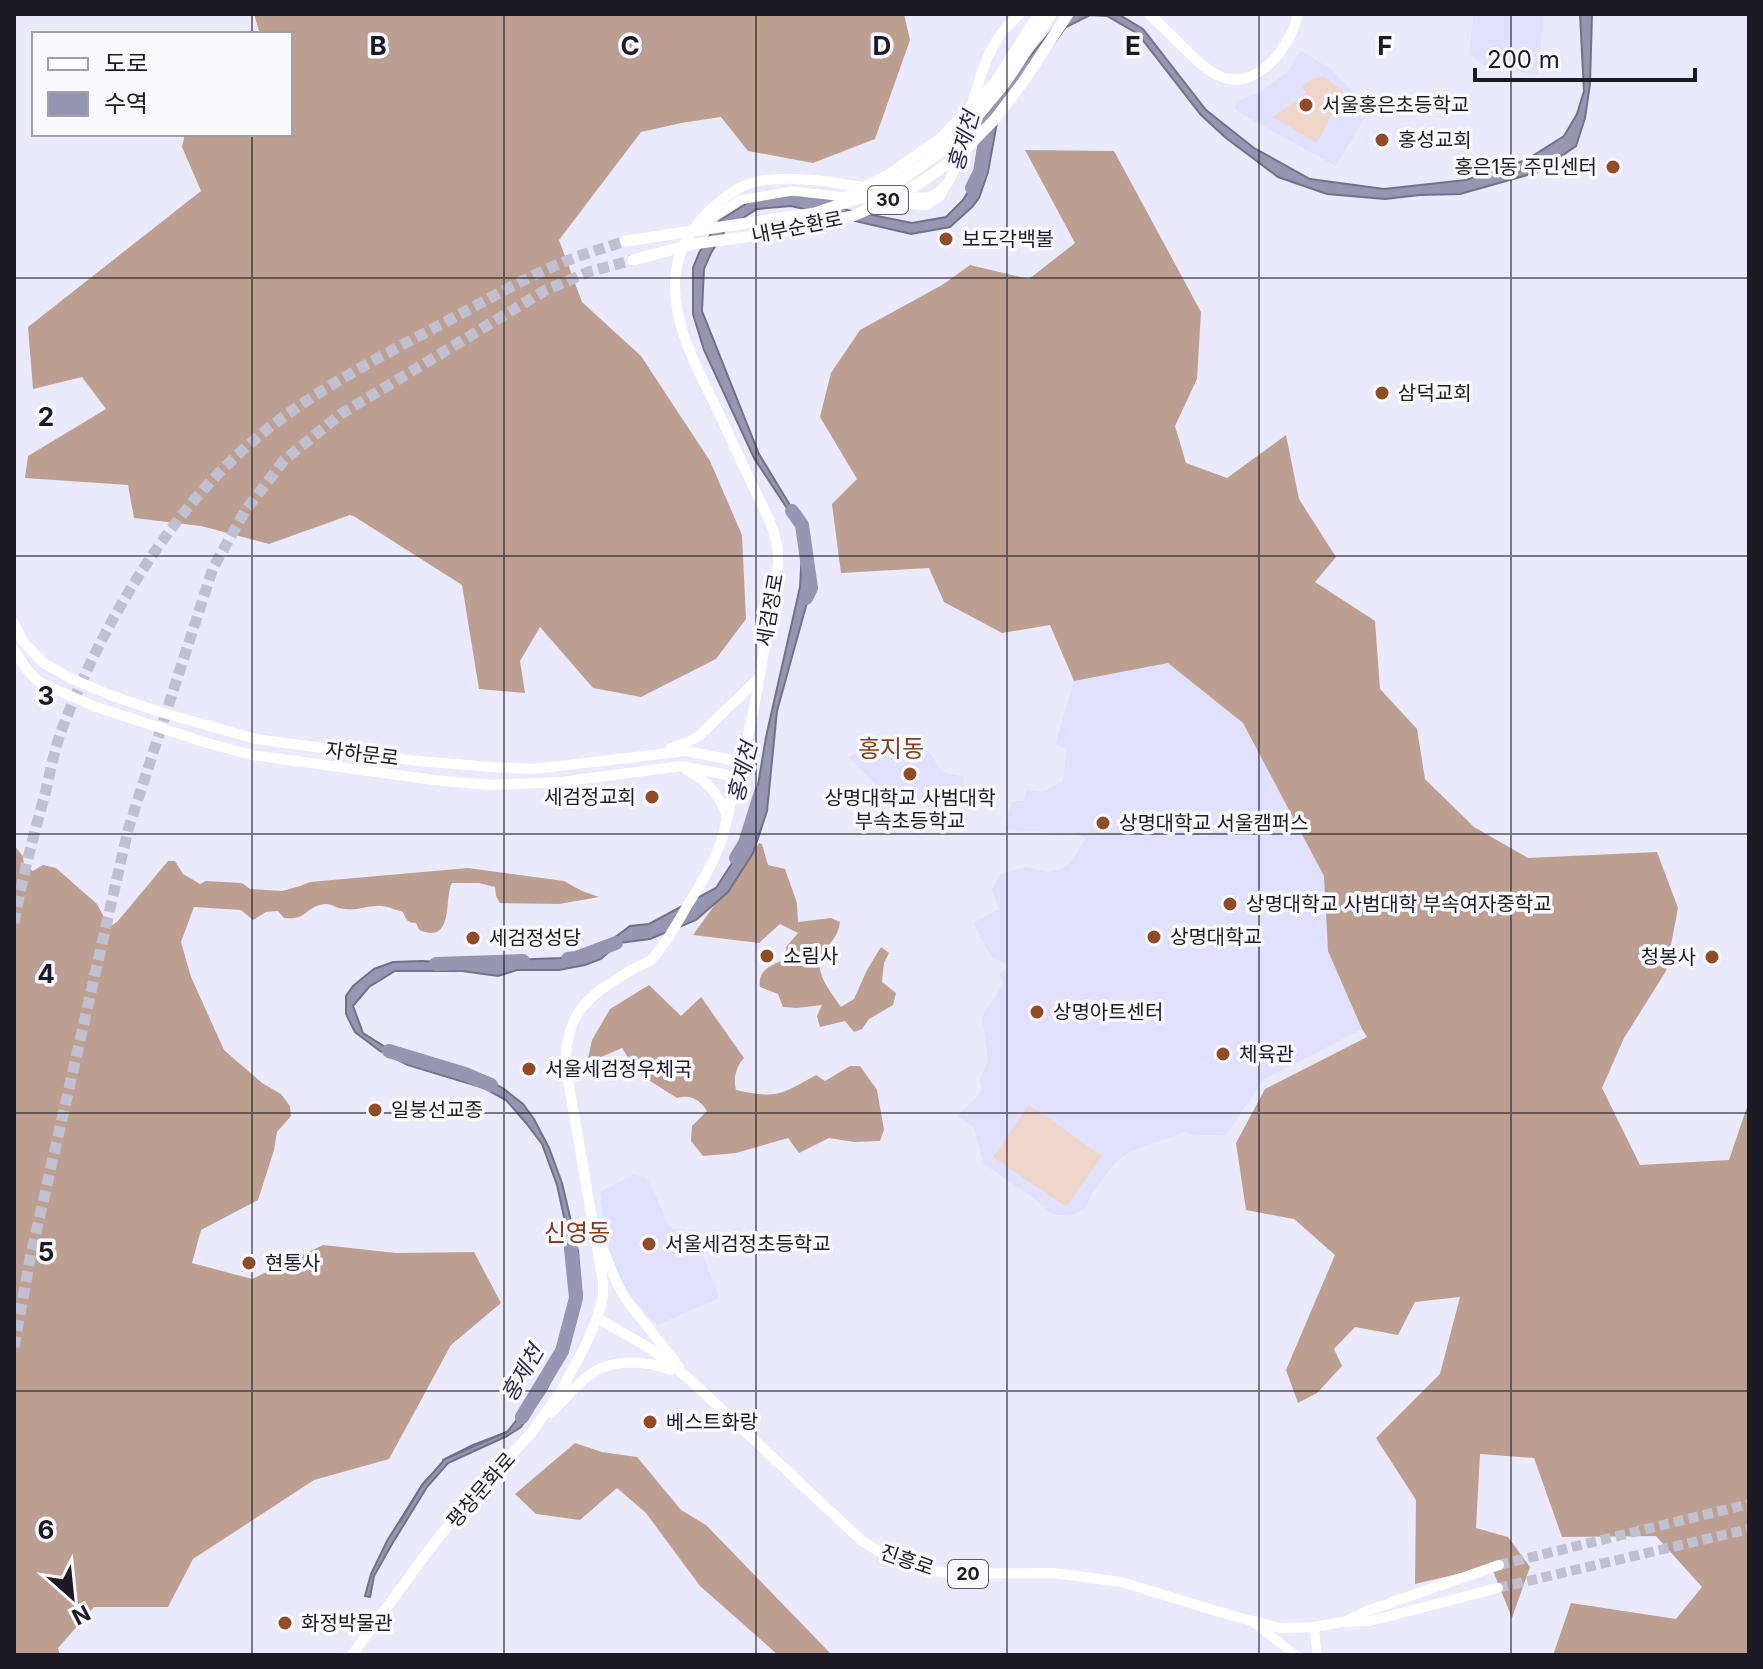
<svg xmlns="http://www.w3.org/2000/svg" width="1763" height="1669" viewBox="0 0 1763 1669" font-family="Inter,'Noto Sans KR',sans-serif">
	<rect width="100%" height="100%" fill="#eaeafc"/>
	<!-- built -->
	<g fill="#e1e0fd">
		<path d="M1474,14H1544L1538,75L1487,68L1469,54Z"/>
		<path d="M1302,51L1332,70L1370,109L1336,166L1245,116L1235,109L1237,101L1259,93L1289,71L1297,55Z"/>
		<path d="M1168,663L1243,723L1325,876L1328,951L1362,1029L1263,1080L1226,1135H1195L1184,1132L1127,1153L1115,1163L1092,1194L1084,1210L1070,1215H1054L1031,1196L984,1164L974,1128L958,1116L982,1090L980,1079L988,1060L982,1017L1002,986L1000,974L1008,966L990,955L973,923L999,909L992,890L1000,874L1026,867L1049,872L1064,868L1070,863L1086,838L1072,833L1005,830L1012,801H1024L1026,790L1042,792L1063,781L1067,748L1055,745L1074,681Z"/>
		<path d="M878,742L897,757L927,749L942,772L964,777L962,799L956,809L893,802L849,757Z"/>
		<path d="M633,1175L645,1177L653,1189L668,1225L702,1254L719,1298L657,1325L630,1296L615,1269L605,1233L600,1192Z"/>
	</g>
	<!-- green -->
	<g fill="#eed6ca">
		<path d="M1324,76L1343,92L1317,143L1273,117L1306,93L1302,86L1312,79Z"/>
		<path d="M1029,1105L1102,1156L1066,1207L993,1157Z"/>
	</g>
	<!-- forest -->
	<g fill="#bc9f91">
		<path d="M254,14H904L910,40L875,139L813,163L748,151L721,117L681,123L641,132L559,240L582,302L641,356L710,461L742,535L746,619L716,659L641,697L593,688L540,627L520,661L525,693L479,689L462,585L355,517L350,515L269,544L201,526L134,518L128,485L25,478L28,456L106,409L82,377L33,389L28,327L201,191L182,147L185,134H290V34H260Z"/>
		<path d="M1025,150L1114,151L1201,312L1197,379L1175,426L1186,463L1227,478L1286,435L1299,499L1336,557L1315,582L1375,621L1380,689L1417,729L1425,779L1474,827L1528,858L1657,852L1678,908L1666,971L1624,1038L1602,1088L1640,1165L1729,1160L1749,1101V1655H1553L1571,1603L1676,1619L1702,1587L1656,1536L1562,1537L1534,1458L1480,1454L1476,1528L1508,1537L1530,1567L1512,1618L1491,1566L1415,1584L1416,1500L1376,1438L1440,1374L1460,1297L1415,1302L1398,1335L1355,1327L1334,1349L1342,1366L1317,1393L1298,1403L1286,1370L1335,1255L1294,1219L1246,1210L1236,1143L1265,1089L1367,1037L1362,1029L1328,951L1324,876L1243,723L1168,663L1074,681L1050,625L1002,633L944,602L929,568L841,573L832,504L857,479L820,417L831,373L860,330L942,285L970,265L1029,279L1075,243Z"/>
		<path d="M759,843L762,844L768,865L785,869L797,903L798,922L831,918L840,922C838,935 833,940 825,949C810,969 830,990 841,1007L854,999L867,970L881,947L889,953L884,963L882,982L896,993L893,1005L869,1019L862,1029L854,1032L845,1021L820,1027L817,1016L822,1005L797,1008L783,1007L778,994L760,987C757,969 773,965 787,958L786,947L798,933L780,924L759,943L693,935Z"/>
		<path d="M14,845L23,856L24,865L33,871L43,865L56,868L97,904L105,919L111,926L117,922L168,861H175L183,874L200,884L206,881L242,883L250,889L282,891L300,886L310,882L468,868L564,881L582,891L599,897L559,904L500,903L496,896L495,887L479,883H452C444,896 454,940 425,932C418,930 419,930 416,923C407,923 406,919 403,912C395,910 385,905 377,906C366,906 356,911 345,909C338,909 332,904 326,904C306,905 308,921 284,918L278,911L266,912L253,920L241,910L194,907L181,942L191,977L224,1050L262,1083L281,1094L290,1106L291,1116L277,1132L274,1150L258,1200L201,1230L192,1263L252,1279L323,1245L396,1253L474,1252L501,1303L451,1345L389,1459L314,1480L193,1559L168,1607H94L58,1648L60,1655H14Z"/>
		<path d="M649,985L681,1016L701,997L744,1058C736,1067 733,1078 736,1090C777,1099 780,1095 816,1075L825,1081L850,1066H860L877,1090L884,1130L880,1141L854,1142L829,1138L799,1153L788,1138L736,1153L703,1156L691,1141L692,1126L707,1111C700,1100 691,1094 677,1098L639,1074L622,1048L587,1063L592,1040L610,1009Z"/>
		<path d="M575,1443L602,1452L637,1457L681,1510L706,1525L832,1655H778L700,1586L646,1513L617,1488L580,1520L536,1514L515,1494Z"/>
	</g>
	<!-- water -->
	<path fill="#9796b2" stroke="#727188" stroke-width="2" d="M1072,14H1118L1143,29L1206,110L1254,148L1310,179L1384,189L1466,180L1526,160L1564,136L1577,114L1584,91L1580,14H1592L1590,84L1585,118L1576,146L1538,172L1460,194L1420,195L1385,199L1327,194L1278,177L1226,138L1201,115L1138,34L1107,16L1090,15L1066,27L997,122L988,172L979,198L972,207L950,227L911,234L791,206L757,209L726,229L711,253L704,269L702,311L759,454L802,525L811,588L777,711L767,811L753,853L728,892L696,920L650,939L619,943L601,959L585,965L559,970H517L498,976L462,971H395L369,987L353,1006L363,1033L390,1050L415,1061L454,1073L490,1081L504,1089L523,1104L534,1119L549,1148L562,1183L578,1251L582,1297L573,1332L559,1366L545,1392L521,1427L507,1436L448,1463L427,1487L392,1544L374,1576L370,1597L365,1596L371,1574L387,1541L422,1485L445,1459L507,1432L515,1422L540,1388L553,1363L568,1331L576,1298L572,1253L557,1185L542,1144L526,1123L506,1100L484,1088L408,1065L380,1051L355,1032L346,1014V996L353,986L374,969L393,962L422,961L479,964L493,968L511,960L560,958L594,953L630,926L649,924L716,888L745,843L754,809L766,737L800,587L802,550L798,525L754,458L704,350L693,314V268L699,253L719,221L752,200L791,196L837,208L912,223L946,217L963,200L980,172L989,117L1019,69L1062,18Z"/>
	<g fill="none" stroke-linecap="round" stroke-linejoin="round">
		<!-- stream -->
		<g stroke="#727188" stroke-width="2">
			<path d="M443,1460L473,1445L507,1432"/>
			<path d="M400,1522L422,1485L429,1477"/>
		</g>
		<!-- river -->
		<g stroke="#9796b2" stroke-width="14">
			<path d="M972,188L980,172L989,117L1014,78"/>
			<path d="M773,199L791,196L838,209"/>
			<path d="M792,511L802,525L811,588L806,598"/>
			<path d="M736,858L745,843L761,792"/>
			<path d="M568,959L576,958L616,943"/>
			<path d="M436,964L523,961"/>
			<path d="M389,1051L465,1074L491,1085"/>
			<path d="M522,1417L562,1351L576,1298L570,1239"/>
		</g>
		<!-- primary-tunnel -->
		<g stroke="#c1c0d1" stroke-width="10" stroke-dasharray="10 5" stroke-linecap="butt">
			<path d="M1499,1565L1749,1504"/>
			<path d="M1498,1588L1749,1529"/>
		</g>
		<!-- trunk-tunnel -->
		<g stroke="#c1c0d1" stroke-width="11" stroke-dasharray="11 5.5" stroke-linecap="butt">
			<path d="M14,923C22,879 33,837 45,794C50,773 54,750 62,729C106,615 178,495 278,421C326,385 381,356 434,328C473,308 511,285 552,267C576,256 601,249 626,241"/>
			<path d="M14,1347L30,1259L128,830L213,568L245,511L284,460L341,414L544,291L588,272L633,260"/>
		</g>
		<!-- secondary -->
		<g stroke="#fff" stroke-width="9">
			<path d="M695,228L740,200L792,191L926,206L941,196L944,189"/>
			<path d="M1254,1623L1296,1655"/>
			<path d="M1314,1627L1317,1655"/>
		</g>
		<!-- primary -->
		<g stroke="#fff" stroke-width="10">
			<path d="M1149,14C1161,25 1173,37 1185,49C1209,73 1233,94 1266,67C1281,54 1294,34 1298,14"/>
			<path d="M971,108C981,72 990,38 1020,14"/>
			<path d="M14,623L22,640L42,662L68,677L110,695L160,712L256,739L418,761L492,767L534,769L686,751L742,762"/>
			<path d="M14,650L28,671L38,681L50,687L96,707L207,743L252,755L442,781L493,785L560,782L682,766L737,777"/>
			<path d="M671,748L688,742L700,735L759,678"/>
			<path d="M687,770C707,781 720,795 727,817"/>
			<path d="M602,1247L616,1281L625,1298L679,1367"/>
			<path d="M597,1318L651,1349L686,1376L862,1541L885,1555L919,1568L950,1574L1054,1573L1121,1582L1233,1616L1280,1628L1314,1627L1342,1622L1370,1621L1498,1588"/>
			<path d="M551,1413C564,1400 577,1384 592,1373C614,1358 648,1361 671,1370"/>
			<path d="M1348,1620L1367,1611L1499,1565"/>
			<path d="M352,1655L434,1543L478,1491L532,1432L562,1389L585,1346L597,1318L603,1296V1282L566,1068C564,1011 589,996 633,969C638,966 644,964 649,961C660,953 680,919 687,906C698,889 712,865 719,847C728,824 730,799 737,776C758,708 765,636 778,566C781,538 765,512 753,486C741,461 729,435 717,409C689,353 649,280 698,223C712,207 731,190 751,183C793,170 875,190 919,198C956,197 956,158 964,131"/>
		</g>
		<!-- trunk -->
		<g stroke="#fff" stroke-width="11">
			<path d="M846,197L887,176L940,139L995,83L1039,14"/>
			<path d="M626,241L815,213L868,195L901,180L949,146L976,118L1005,83L1051,14"/>
			<path d="M633,260L693,244L768,234L853,216L894,198L926,179L962,153L995,119L1023,82L1068,14"/>
		</g>
	</g>
	<!-- grid -->
	<path fill="none" stroke="#1b1a25" stroke-width="2" stroke-opacity="0.55" d="M252,14V34M504,14V1655M756,14V1655M1007,14V1655M1259,14V1655M1511,14V1655M252,134V1655M14,278H1749M14,556H1749M14,834H1749M14,1113H1749M14,1391H1749"/>
	<!-- markers -->
	<g fill="#914b25" stroke="#f9f9ff" stroke-width="3">
		<circle cx="1306" cy="105" r="8"/>
		<circle cx="1382" cy="140" r="8"/>
		<circle cx="1613" cy="167" r="8"/>
		<circle cx="946" cy="239" r="8"/>
		<circle cx="1382" cy="393" r="8"/>
		<circle cx="910" cy="774" r="8"/>
		<circle cx="652" cy="797" r="8"/>
		<circle cx="1103" cy="823" r="8"/>
		<circle cx="1230" cy="904" r="8"/>
		<circle cx="1154" cy="937" r="8"/>
		<circle cx="473" cy="938" r="8"/>
		<circle cx="767" cy="956" r="8"/>
		<circle cx="1712" cy="957" r="8"/>
		<circle cx="1037" cy="1012" r="8"/>
		<circle cx="1223" cy="1054" r="8"/>
		<circle cx="529" cy="1069" r="8"/>
		<circle cx="375" cy="1110" r="8"/>
		<circle cx="649" cy="1244" r="8"/>
		<circle cx="249" cy="1263" r="8"/>
		<circle cx="650" cy="1422" r="8"/>
		<circle cx="285" cy="1623" r="8"/>
	</g>
	<g text-anchor="middle" stroke-width="7" stroke-linejoin="round" paint-order="stroke">
		<!-- shield labels -->
		<g fill="#f9f9ff" stroke="#5e5d66" stroke-width="2">
			<rect x="868" y="186" width="40" height="28" rx="6"/>
			<rect x="948" y="1560" width="40" height="28" rx="6"/>
		</g>
		<g font-size="18" font-weight="bold" fill="#1b1a25">
			<text x="888" y="206">30</text>
			<text x="968" y="1580">20</text>
		</g>
		<!-- poi labels -->
		<g font-size="20" fill="#1b1a25" stroke="#f9f9ff" text-anchor="start">
			<text x="1322" y="112">서울홍은초등학교</text>
			<text x="1398" y="147">홍성교회</text>
			<text x="1597" y="174" text-anchor="end">홍은1동 주민센터</text>
			<text x="962" y="246">보도각백불</text>
			<text x="1398" y="400">삼덕교회</text>
			<text x="636" y="804" text-anchor="end">세검정교회</text>
			<text x="910" y="805" text-anchor="middle">상명대학교 사범대학<tspan x="910" dy="23">부속초등학교</tspan></text>
			<text x="1119" y="830">상명대학교 서울캠퍼스</text>
			<text x="1246" y="911">상명대학교 사범대학 부속여자중학교</text>
			<text x="1170" y="944">상명대학교</text>
			<text x="489" y="945">세검정성당</text>
			<text x="783" y="963">소림사</text>
			<text x="1696" y="964" text-anchor="end">청봉사</text>
			<text x="1053" y="1019">상명아트센터</text>
			<text x="1239" y="1061">체육관</text>
			<text x="545" y="1076">서울세검정우체국</text>
			<text x="391" y="1117">일붕선교종</text>
			<text x="665" y="1251">서울세검정초등학교</text>
			<text x="265" y="1270">현통사</text>
			<text x="666" y="1429">베스트화랑</text>
			<text x="301" y="1630">화정박물관</text>
		</g>
		<!-- street labels -->
		<g font-size="20" fill="#1b1a25" stroke="#f9f9ff">
			<text transform="translate(797 227) rotate(-11)" y="7">내부순환로</text>
			<text transform="translate(770 610) rotate(-80)" y="7">세검정로</text>
			<text transform="translate(362 754) rotate(7)" y="7">자하문로</text>
			<text transform="translate(481 1490) rotate(-49)" y="7">평창문화로</text>
			<text transform="translate(907 1560) rotate(19)" y="7">진흥로</text>
		</g>
		<!-- water labels -->
		<g font-size="22" font-style="italic" fill="#2b264e" stroke="#f9f9ff">
			<text transform="translate(963 141) rotate(-74)" y="8">홍제천</text>
			<text transform="translate(742 772) rotate(-76)" y="8">홍제천</text>
			<text transform="translate(522 1373) rotate(-60)" y="8">홍제천</text>
		</g>
		<!-- quarter labels -->
		<g font-size="24" fill="#81411f" stroke="#f9f9ff">
			<text x="891" y="757">홍지동</text>
			<text x="577" y="1241">신영동</text>
		</g>
	</g>
	<g font-size="26" text-anchor="middle" font-weight="bold" fill="#1b1a25" stroke="#f9f9ff" stroke-width="7" stroke-linejoin="round" paint-order="stroke">
		<text x="378" y="55">B</text>
		<text x="630" y="55">C</text>
		<text x="882" y="55">D</text>
		<text x="1133" y="55">E</text>
		<text x="1385" y="55">F</text>
		<text x="46" y="426">2</text>
		<text x="46" y="705">3</text>
		<text x="46" y="983">4</text>
		<text x="46" y="1261">5</text>
		<text x="46" y="1539">6</text>
	</g>
	<!-- border -->
	<rect width="1763" height="1669" fill="none" stroke="#1b1a25" stroke-width="32"/>
	<!-- legend -->
	<rect x="32" y="32" width="260" height="104" fill="#f9f9ff" stroke="#a0a0a8" stroke-width="2"/>
	<rect x="48" y="58" width="40" height="12" fill="#ffffff" stroke="#a0a0a8" stroke-width="2"/>
	<text x="104" y="72" font-size="24" fill="#1b1a25">도로</text>
	<rect x="48" y="92" width="40" height="24" fill="#9796b2" stroke="#a0a0a8" stroke-width="2"/>
	<text x="104" y="112" font-size="24" fill="#1b1a25">수역</text>
	<!-- north arrow -->
	<g transform="translate(72 1597) rotate(153)" stroke="#f9f9ff" stroke-width="6" paint-order="stroke">
	<path d="M0-6L14 30L0 20L-14 30Z" fill="#1b1a25"/>
	<text y="-12" font-size="22" font-weight="bold" text-anchor="middle" fill="#1b1a25">N</text>
	</g>
	<!-- scale -->
	<path d="M1475 68v12h220v-12" fill="none" stroke="#1b1a25" stroke-width="4"/>
	<text x="1487" y="68" font-size="24" fill="#1b1a25" stroke="#f9f9ff" stroke-width="6" paint-order="stroke">200 m</text>
</svg>
